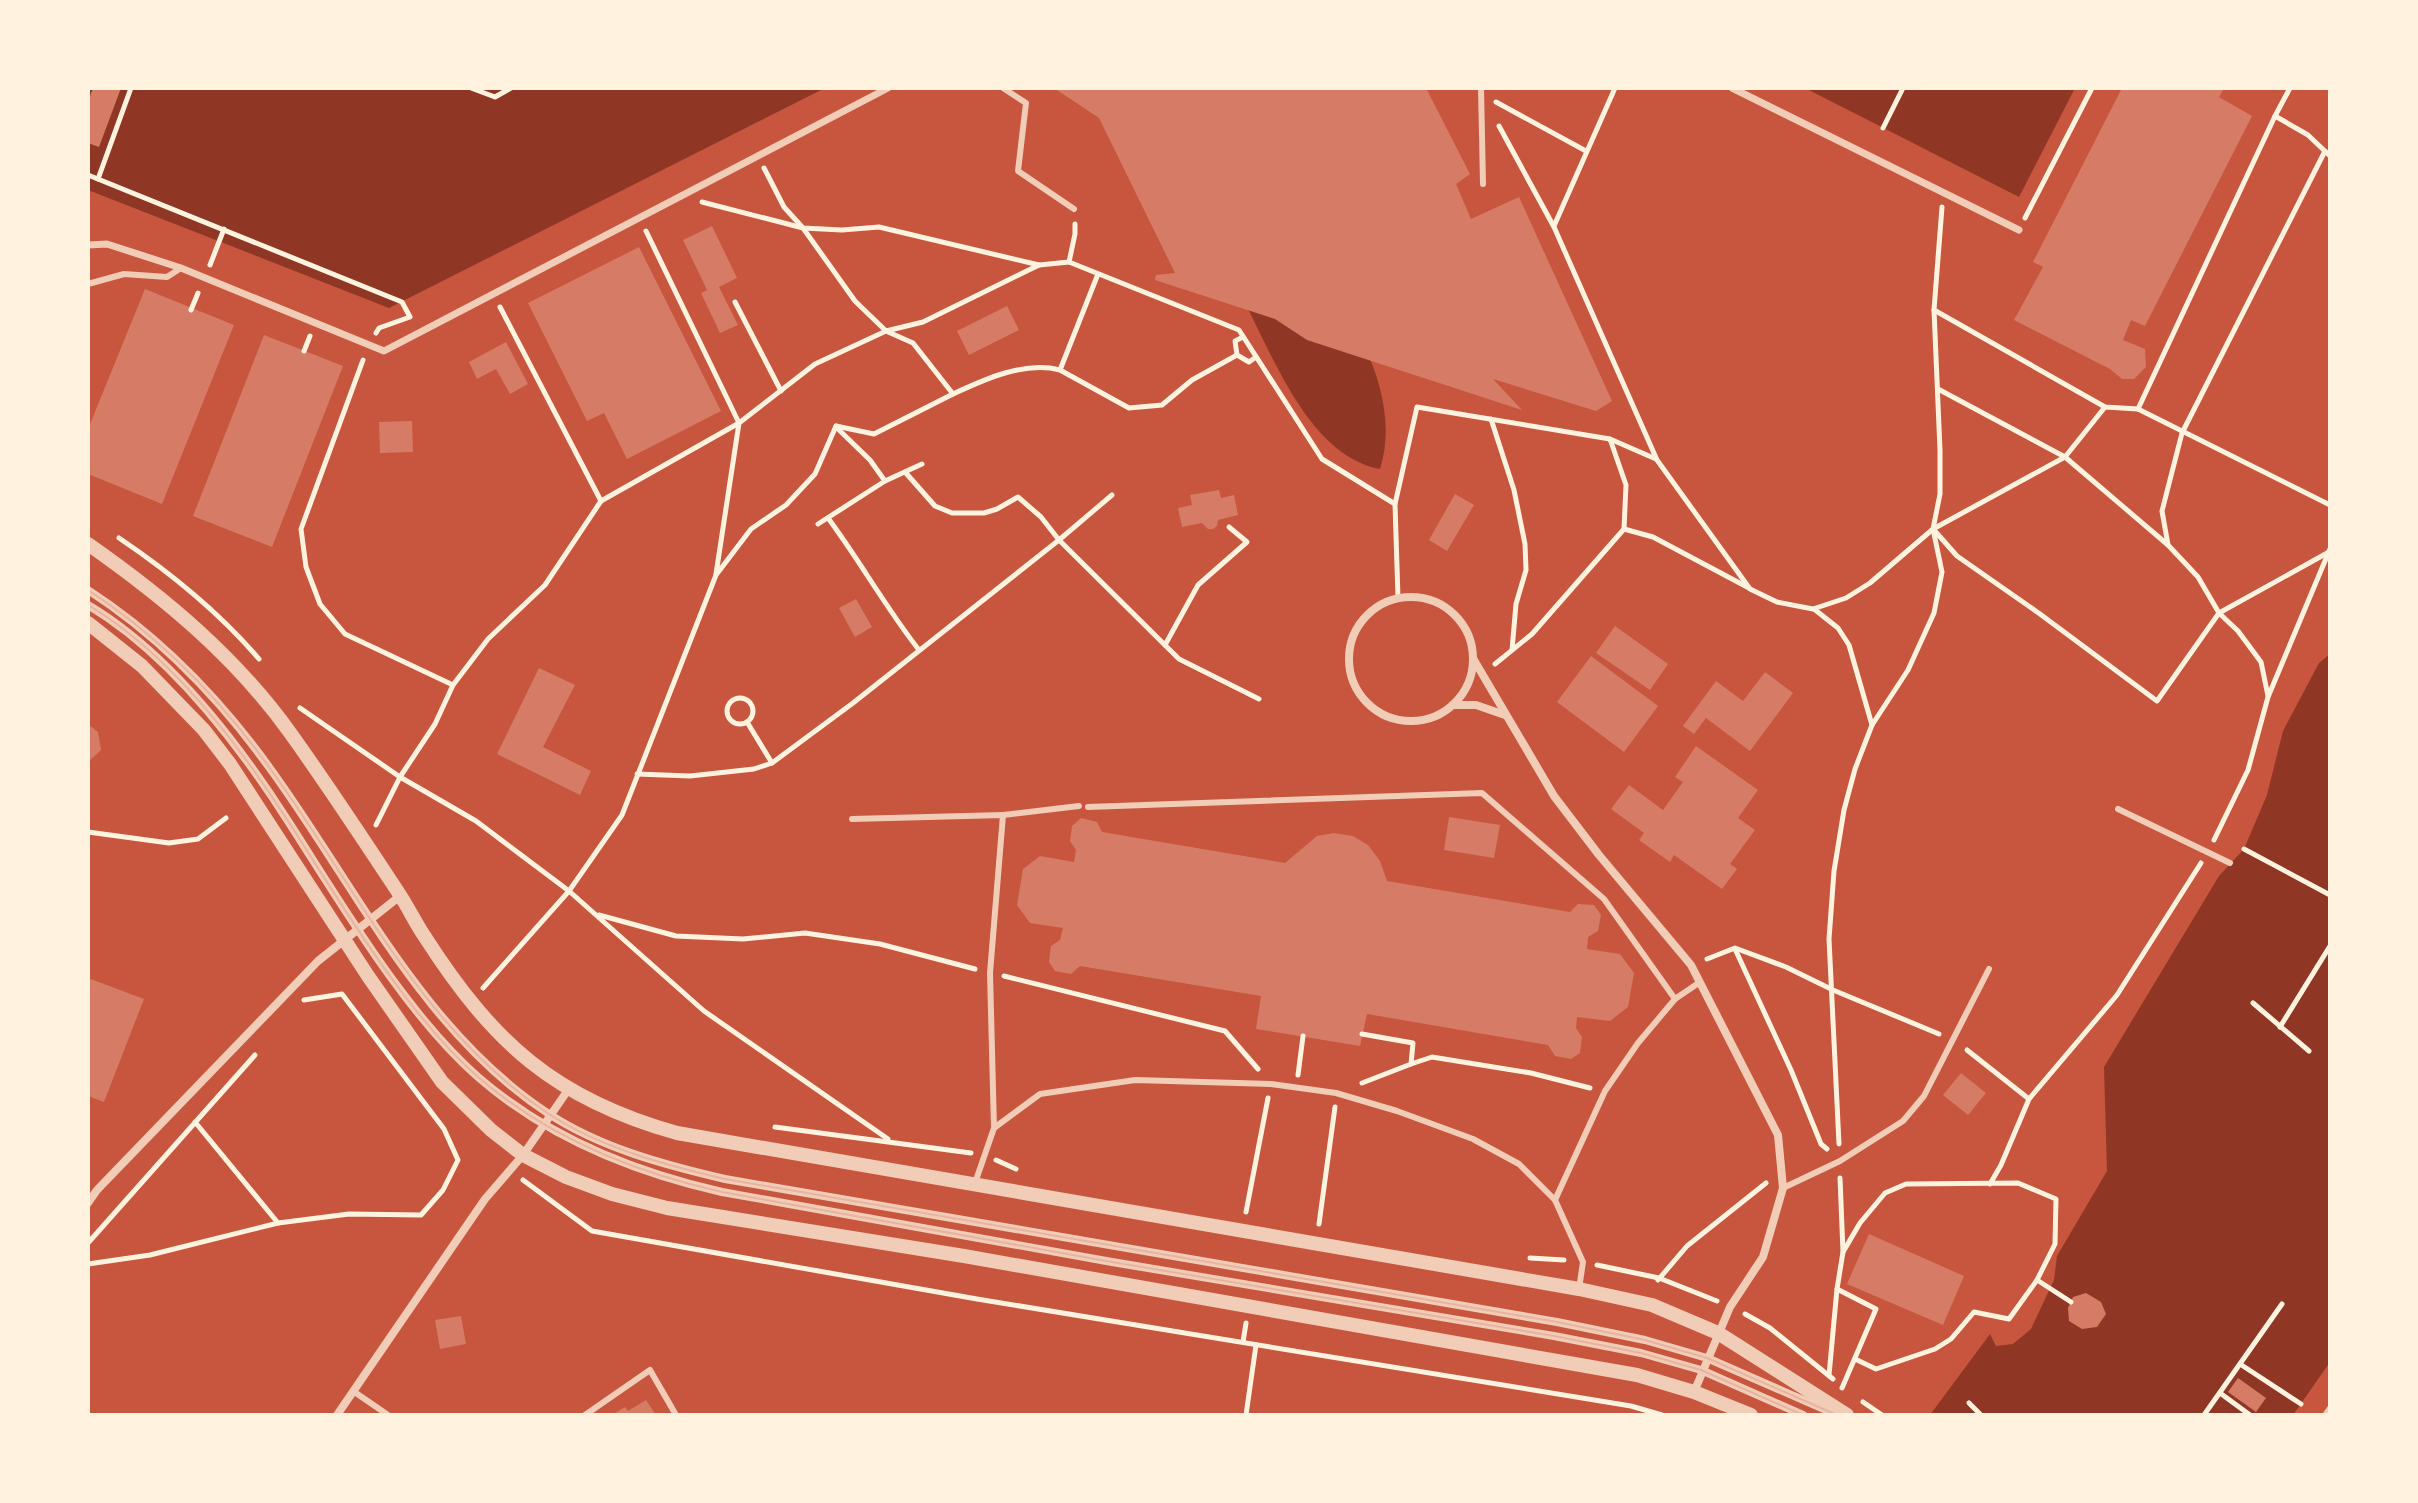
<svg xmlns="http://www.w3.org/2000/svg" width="2418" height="1503" viewBox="0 0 2418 1503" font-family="Lato,sans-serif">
	<rect width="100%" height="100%" fill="#c8553d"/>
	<!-- water -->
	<g fill="#8f3625">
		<path d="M88,88H825L389,308L88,190Z"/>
		<path d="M1805,88H2075L2019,197Z"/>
		<path d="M1325,267C1356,329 1402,398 1380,469C1311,456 1275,361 1246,305Z"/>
		<path d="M2330,654V1362L2293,1415H1930L1990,1334L1996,1346L2013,1344L2031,1329L2054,1280L2057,1256L2107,1171L2104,1067L2219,876L2244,849L2267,795L2283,731L2319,663Z"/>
	</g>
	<!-- building -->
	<g fill="#d67c66">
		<path d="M93,88H121L99,147L88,143V102Z"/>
		<path d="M1054,88H1426L1470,174L1456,184L1471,219L1519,197L1612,401L1596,411L1493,379L1522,410L1307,340L1275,319L1155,280L1156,275L1175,273L1099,118Z"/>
		<path d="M2122,88H2224L2219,97L2252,116L2145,326L2131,320L2123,340L2145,349L2146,367L2134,379H2122L2110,369L2014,320L2043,267L2033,262Z"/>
		<path d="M712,226L737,278L719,287L738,325L720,333L701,293L707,290L683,240Z"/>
		<path d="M639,247L721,411L627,459L604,413L587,421L528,303Z"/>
		<path d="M145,289L234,325L162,504L88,474V429Z"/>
		<path d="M1007,306L1019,330L969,355L957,331Z"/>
		<path d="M264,335L343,366L272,547L193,516Z"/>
		<path d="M506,342L528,384L510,394L496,369L477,379L469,362Z"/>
		<path d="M412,421L413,452L380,453L379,422Z"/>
		<path d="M1219,490L1221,498L1234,495L1238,515L1218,520L1217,526L1213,529H1208L1202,523L1182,527L1178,508L1192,505L1190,495Z"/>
		<path d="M1455,494L1474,505L1447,551L1429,540Z"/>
		<path d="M856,599L872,627L855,637L839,608Z"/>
		<path d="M1615,626L1668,664L1650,690L1596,653Z"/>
		<path d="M1591,656L1658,706L1624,752L1557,702Z"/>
		<path d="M539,668L575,685L543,747L591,771L580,795L497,754Z"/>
		<path d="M1765,672L1793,693L1750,751L1706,718L1694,734L1683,726L1716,681L1743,701Z"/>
		<path d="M88,724L98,732L101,750L88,762Z"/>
		<path d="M1696,746L1758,790L1738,818L1755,830L1730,864L1737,869L1722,889L1674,855L1670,862L1639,840L1644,833L1611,809L1629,785L1663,810L1683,782L1675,777Z"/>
		<path d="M1449,817L1500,825L1494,858L1444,850Z"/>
		<path d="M1081,818L1097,822L1102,832L1285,863L1317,836L1334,833L1353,836L1368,845L1380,861L1387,881L1570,912L1578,904L1594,905L1601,915L1598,931L1588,937L1587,949L1620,954L1634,973L1628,1007L1610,1021L1577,1017L1576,1028L1582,1037L1580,1053L1571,1059L1555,1056L1548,1045L1367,1014L1360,1046L1256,1029L1261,996L1080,966L1071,974L1055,971L1049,962L1051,946L1060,940L1063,928L1030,923L1017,905L1023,869L1040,856L1074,862L1076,850L1070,841L1072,826Z"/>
		<path d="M88,978L144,999L104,1102L88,1096Z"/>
		<path d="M1961,1073L1986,1093L1968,1115L1943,1095Z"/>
		<path d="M1869,1234L1964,1276L1943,1325L1847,1284Z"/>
		<path d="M2086,1293L2101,1302L2106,1314L2097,1327L2082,1329L2069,1321L2068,1308L2073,1297Z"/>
		<path d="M461,1316L466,1344L440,1349L435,1320Z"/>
		<path d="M2238,1378L2266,1398L2256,1412L2228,1392Z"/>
		<path d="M646,1400L656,1415H612L625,1407L628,1411Z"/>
	</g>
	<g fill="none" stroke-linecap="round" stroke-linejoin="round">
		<!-- path -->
		<g stroke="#fff3e0" stroke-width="5">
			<path d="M471,88L495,97L511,88"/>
			<path d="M2290,88L2275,116L2308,135L2330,156"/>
			<path d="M1496,102L1586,151"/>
			<path d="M1499,126L1554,227L1657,460L1750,589L1777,602L1813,609L1846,598L1870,583L1933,529L2065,457L2105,407"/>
			<path d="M1883,128L1903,88"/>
			<path d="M764,168L784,207L803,228L855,301L886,331L913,343L953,394C985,379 1024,361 1060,370L1129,408L1162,405L1192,380L1237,355L1249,362L1256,357"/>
			<path d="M88,175L402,302L410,317L379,328L376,333"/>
			<path d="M98,179L131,88"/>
			<path d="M702,202L803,228L842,230L879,227L1039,265"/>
			<path d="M2025,218L2092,88"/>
			<path d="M1075,224V234L1069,262L1239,330L1322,459L1395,504L1398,598"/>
			<path d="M1554,226L1615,88"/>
			<path d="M646,231L739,423L716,574"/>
			<path d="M210,265L224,229"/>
			<path d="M735,302L781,391"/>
			<path d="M500,307L601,501"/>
			<path d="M191,310L198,293"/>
			<path d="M1934,310L2105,407L2138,409L2275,116"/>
			<path d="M304,351L310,336"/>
			<path d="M1237,355L1235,341L1243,337"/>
			<path d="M363,360L301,529L306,567L320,604L345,634L453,685"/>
			<path d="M1060,370L1098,274"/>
			<path d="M2138,409L2330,505"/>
			<path d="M1491,419L1514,490L1525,544L1526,570L1516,604L1512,650"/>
			<path d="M836,426L874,434L953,394"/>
			<path d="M836,427L870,460L885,481"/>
			<path d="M905,472L935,506L952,513H984L997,509L1018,497L1041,517L1059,540L1112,495"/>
			<path d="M1395,504L1417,407L1610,439L1656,459"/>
			<path d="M828,518C860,561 886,608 919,650"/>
			<path d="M818,524L885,481L922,464"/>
			<path d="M1624,529L1653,537L1749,588"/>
			<path d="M1934,530L1957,556L2040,614L2157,701L2219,613L2198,577L2168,545L2065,457L1938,389"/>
			<path d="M119,538C171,573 218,611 259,659"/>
			<path d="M2168,545L2162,511L2182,433L2325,151"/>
			<path d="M1814,609L1838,628L1849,645L1872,725"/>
			<path d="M1165,645L1198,585L1247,542L1229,527"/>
			<path d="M1495,664L1532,634L1624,529L1626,485L1610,439"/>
			<path d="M2268,696L2261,662L2238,631L2219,613L2329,552"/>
			<circle cx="740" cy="711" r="13"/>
			<path d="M300,708L400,777L476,821L569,891L704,1011L888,1139"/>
			<path d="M747,722L772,763"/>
			<path d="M637,774L690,776L754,769L772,763L853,703L1059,540L1179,659L1259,699"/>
			<path d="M376,825L400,777L435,724L453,685L488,639L545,585L601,501L739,423L815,364L886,331L923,322L1039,265L1069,262"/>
			<path d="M88,832L169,843L198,839L226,818"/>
			<path d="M2214,840L2248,770L2268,697L2330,549"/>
			<path d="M2244,849L2330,895"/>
			<path d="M599,915L676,936L743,939L805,933L880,944L975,969"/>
			<path d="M1735,949L1791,1070L1821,1144L1827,1149"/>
			<path d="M1707,959L1735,948L1786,967L1833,990L1939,1034"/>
			<path d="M1004,976L1225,1031L1258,1069"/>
			<path d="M483,988L569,891L622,815L716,575L751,529L786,505L815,474L836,426"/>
			<path d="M2253,1003L2309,1051"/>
			<path d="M2280,1027L2330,946"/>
			<path d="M1967,1050L2029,1099"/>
			<path d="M1411,1064L1432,1057L1531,1073L1590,1088"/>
			<path d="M1298,1075L1303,1036"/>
			<path d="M1362,1083L1411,1064L1413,1043L1362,1034"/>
			<path d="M195,1122L278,1223"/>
			<path d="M775,1127L971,1153"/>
			<path d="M1839,1144L1829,939L1834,871L1844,810L1855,769L1872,725L1908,670L1934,613L1942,572L1933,529L1940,494V450L1934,310L1942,207"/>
			<path d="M996,1160L1016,1169"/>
			<path d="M1840,1178L1843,1252"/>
			<path d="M523,1180L592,1231L977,1299L1631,1406L1662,1415"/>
			<path d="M1990,1184L2001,1165L2029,1099L2117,995L2201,863"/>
			<path d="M1246,1212L1268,1098"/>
			<path d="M1319,1224L1335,1107"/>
			<path d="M88,1243L255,1055"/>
			<path d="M1530,1258L1564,1260"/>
			<path d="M88,1264L150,1255L278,1223L349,1214L421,1215L443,1190L458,1160L444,1129L342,994L304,1000"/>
			<path d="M1597,1265L1659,1278L1717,1301"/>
			<path d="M1658,1280L1687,1246L1766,1183"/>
			<path d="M1745,1314L1770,1328L1833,1379"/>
			<path d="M1243,1342L1246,1323"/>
			<path d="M1855,1359L1876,1369L1935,1349L1951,1339L1974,1312L2009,1319L2037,1280L2071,1302"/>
			<path d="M2240,1364L2301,1404"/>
			<path d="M1829,1375L1837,1289"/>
			<path d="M1842,1388L1876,1309L1837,1289L1843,1252L1860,1223L1885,1193L1906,1184L2018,1183L2056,1199L2055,1244L2037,1280"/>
			<path d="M2220,1393L2250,1415"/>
			<path d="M1863,1402L1882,1415"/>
			<path d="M1969,1403L1981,1415"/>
			<path d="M1246,1415L1256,1345"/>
			<path d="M2204,1415L2282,1304"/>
		</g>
		<!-- service -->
		<g stroke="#f1ccb7" stroke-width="6">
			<path d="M1003,88L1026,103L1018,171L1074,209"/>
			<path d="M1481,88L1483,184"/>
			<path d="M88,284L124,274L167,277L181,268"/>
			<path d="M1088,807L1482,793L1604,899L1675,999"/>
			<path d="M2118,809L2230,863"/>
			<path d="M1003,815L1079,806"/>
			<path d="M852,819L1003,815L990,973L994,1128L975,1183"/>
			<path d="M994,1128L1040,1094L1135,1080L1271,1084L1336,1093L1397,1111L1473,1139L1519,1164L1555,1200L1583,1262L1579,1289"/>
			<path d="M1783,1188L1840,1161L1903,1121L1924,1096L1989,969"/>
			<path d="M1555,1200L1605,1091L1638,1043L1675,999L1700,982"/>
			<path d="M353,1391L388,1415"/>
			<path d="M585,1415L650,1370L676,1415"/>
		</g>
		<!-- pedestrian -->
		<g stroke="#f1ccb7" stroke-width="7">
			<path d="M1732,88L2019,230"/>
			<path d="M88,245L107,244L181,268L384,351L888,88"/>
			<path d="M2326,1415L2330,1409"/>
		</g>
		<!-- minor -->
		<g stroke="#f1ccb7" stroke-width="8">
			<path d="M88,590C159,636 220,699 269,767C356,886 422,1031 549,1114C601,1148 665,1165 725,1179L1557,1322L1645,1340L1707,1358L1833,1413"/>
			<circle cx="1411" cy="659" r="62"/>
			<path d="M88,605C169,653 238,743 288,821C341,903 405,1013 478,1077C547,1137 633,1172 722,1192L1112,1262L1554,1336L1641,1353L1701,1370L1803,1415"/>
			<path d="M1474,660L1554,796L1599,855L1691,965L1778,1135L1783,1188L1763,1257L1730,1307L1694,1392"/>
			<path d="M1453,705H1476L1505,715"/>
			<path d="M88,1203L97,1190L318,961L400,896"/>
			<path d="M337,1415L485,1199L523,1155L568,1090"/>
		</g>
		<!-- tertiary -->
		<g stroke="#f1ccb7" stroke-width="14">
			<path d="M88,544C165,598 236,657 291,734C329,787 365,842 400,895C409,909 416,924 425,937C493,1043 555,1099 677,1133L1579,1289L1652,1305L1718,1333L1847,1415"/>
			<path d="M88,623L142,666L204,730L230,764L368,976L442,1082L491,1130L523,1155L566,1177L612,1194L667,1208L964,1256L1637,1375L1694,1392L1751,1415"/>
		</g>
		<!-- tram -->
		<g stroke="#e9b49f" stroke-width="2">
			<path d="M88,590C159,636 220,699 269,767C356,886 422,1031 549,1114C601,1148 665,1165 725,1179L1557,1322L1645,1340L1707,1358L1837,1415"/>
			<path d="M88,605C169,653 238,743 288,821C341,903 405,1013 478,1077C547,1137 633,1172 722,1192L1112,1262L1554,1336L1641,1353L1701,1370L1803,1415"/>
		</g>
	</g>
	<!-- border -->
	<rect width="2418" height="1503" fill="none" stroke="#fff3e0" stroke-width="180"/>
</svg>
